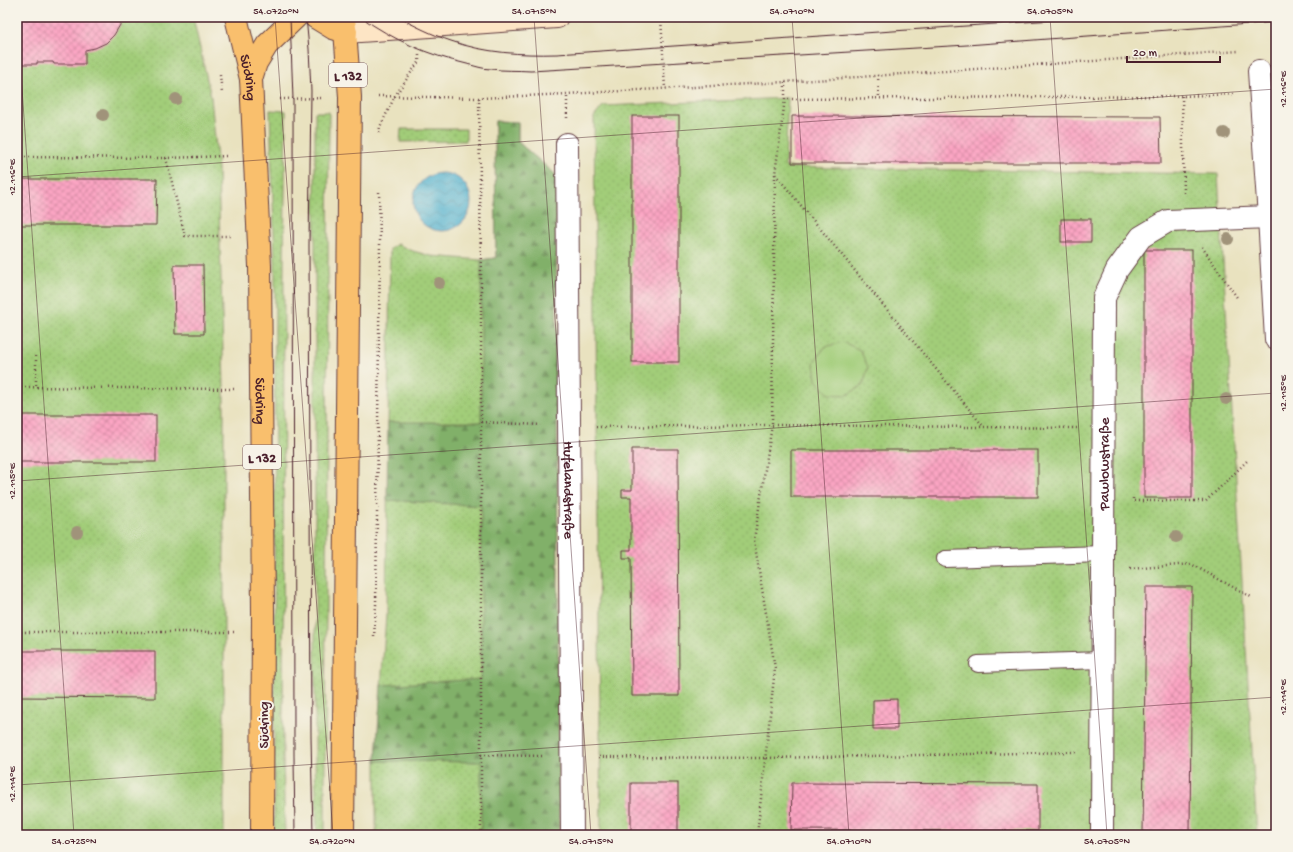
<svg xmlns="http://www.w3.org/2000/svg" width="1293" height="852" viewBox="0 0 1293 852" font-family="'Gochi Hand',sans-serif">
	<defs>
		<pattern id="grass-dots" width="8" height="8" patternUnits="userSpaceOnUse"><rect width="8" height="8" fill="#a2cd79"/><path d="M2 2h.1M6 6h.1" fill="none" stroke="#8db069" stroke-width="1.8" stroke-linecap="round"/></pattern>
		<pattern id="forest-firs" width="22" height="20" patternUnits="userSpaceOnUse"><rect width="22" height="20" fill="#81b069"/><path d="M5 1l3.5 6h-7zM16 11l3.5 6h-7z" fill="#6c8f57"/></pattern>
		<pattern id="water-waves" width="16" height="10" patternUnits="userSpaceOnUse"><rect width="16" height="10" fill="#4fb0ce"/><path d="M0 5q4-4 8 0t8 0" fill="none" stroke="#448fa7"/></pattern>
		<pattern id="building-cross-hatch" width="8" height="8" patternUnits="userSpaceOnUse"><rect width="8" height="8" fill="#fba5c3"/><path d="M0 0l8 8M0 8l8-8" fill="none" stroke="#cd869f"/></pattern>
	</defs>
	<rect width="100%" height="100%" fill="#f7f3e8"/>
	<filter id="ink" filterUnits="userSpaceOnUse"><feTurbulence type="fractalNoise" baseFrequency=".025" numOctaves="2"/><feDisplacementMap in="SourceGraphic" scale="8" xChannelSelector="R" yChannelSelector="G"/><feConvolveMatrix kernelMatrix="1 2 1 2 8 2 1 2 1" color-interpolation-filters="sRGB"/></filter>
	<filter id="wash" filterUnits="userSpaceOnUse"><feTurbulence type="fractalNoise" baseFrequency=".012" numOctaves="4" result="noise"/><feDisplacementMap in="SourceGraphic" scale="16" xChannelSelector="R" yChannelSelector="G"/><feGaussianBlur stdDeviation="0.9" result="paint"/><feColorMatrix in="noise" values="0 0 0 0 0 0 0 0 0 0 0 0 0 0 0 0 0 1.4 0 .05"/><feComposite in="paint" operator="in"/></filter>
	<g filter="url(#wash)">
		<rect width="100%" height="100%" fill="#e9e2bf"/>
		<!-- grass -->
		<g fill="url(#grass-dots)" stroke="#767652">
			<path d="M17,17H193L211,97L218,169L224,388V835H17Z"/>
			<path d="M788,98L785,167L1218,174L1257,835H601L594,117L603,106Z"/>
			<path d="M270,110L286,111L284,270L283,757L285,835H274L275,263Z"/>
			<path d="M315,112H329L325,758V835H317L315,760Z"/>
			<path d="M495,121L518,122V142L556,175L559,835H376V761L386,614L390,249L397,244L413,251L431,256L481,260L496,258Z"/>
			<path d="M401,129H466V141L400,142Z"/>
		</g>
		<!-- forest -->
		<path fill="url(#forest-firs)" stroke="#66684a" d="M495,121L518,122V142L556,175L559,835H481V762L376,761L381,685L481,679V506L387,500L388,422H481V260L496,258Z"/>
		<!-- park -->
		<path fill="#a2cd79" stroke="#767652" d="M843,342L860,350L868,367L863,385L847,395L829,394L816,380L814,362L825,347Z"/>
		<!-- water -->
		<circle fill="url(#water-waves)" stroke="#4c687c" cx="442" cy="202" r="29"/>
		<g id="blocks">
			<!-- building -->
			<g fill="url(#building-cross-hatch)">
				<path d="M17,17H121L120,25L114,35L106,43L95,48L85,50V64H54L53,62H37V64H17Z"/>
				<rect x="632" y="116" width="47" height="246"/>
				<path d="M792,116L1160,117L1161,163H792Z"/>
				<path d="M17,179H157L156,225H17Z"/>
				<rect x="1061" y="219" width="30" height="23"/>
				<rect x="1144" y="250" width="48" height="248"/>
				<path d="M174,265H203L204,334H175Z"/>
				<rect x="17" y="415" width="139" height="47"/>
				<path d="M632,449H678L679,696H632L631,558H623V550H631V497H622V490H632Z"/>
				<rect x="791" y="450" width="247" height="47"/>
				<path d="M1146,587H1192L1190,833H1143Z"/>
				<path d="M17,651H155V698L17,697Z"/>
				<path d="M897,699V729H873V700Z"/>
				<rect x="631" y="783" width="47" height="52"/>
				<path d="M792,783L1038,784V831L791,830Z"/>
			</g>
		</g>
	</g>
	<g filter="url(#ink)">
		<use href="#blocks" fill-opacity="0" stroke="#623c41" stroke-width="1"/>
		<g fill="none" stroke-linecap="round" stroke-linejoin="round">
			<defs>
				<g id="lane">
					<path d="M945,559L1103,554"/>
					<path d="M978,664L1102,660"/>
				</g>
				<g id="street">
					<path d="M1259,71L1269,217L1276,339"/>
					<path id="s1" d="M567,144L572,835"/>
					<path id="s2" d="M1102,835L1104,298L1117,270L1141,237L1168,221L1269,217"/>
				</g>
				<path id="secondary" d="M346,32L557,17"/>
				<g id="primary">
					<path id="s3" d="M236,17L251,79L260,266L263,612L262,835"/>
					<path d="M315,17L333,28L346,32"/>
					<path d="M251,79L256,63L267,45L296,17"/>
					<path d="M343,835L350,97L344,17"/>
				</g>
			</defs>
			<!-- lane casing -->
			<use href="#lane" stroke="#623c41" stroke-width="18"/>
			<!-- street casing -->
			<use href="#street" stroke="#623c41" stroke-width="24"/>
			<!-- secondary casing -->
			<use href="#secondary" stroke="#623c41" stroke-width="24"/>
			<!-- primary casing -->
			<use href="#primary" stroke="#623c41" stroke-width="24"/>
			<!-- path -->
			<g stroke="#623c41" stroke-width="2.5" stroke-dasharray="1 3" stroke-linecap="butt">
				<path d="M661,17L665,89"/>
				<path d="M220,75L222,93"/>
				<path d="M878,75L879,98"/>
				<path d="M785,82V99L1182,96L1234,94"/>
				<path d="M378,96L479,98L567,94L785,82L1239,51"/>
				<path d="M1182,96L1184,193"/>
				<path d="M479,98L481,270V835"/>
				<path d="M280,99L323,98"/>
				<path d="M785,99L775,174L983,426"/>
				<path d="M567,118V94"/>
				<path d="M379,133L380,127L395,96L419,61V53"/>
				<path d="M17,157L166,158L227,156"/>
				<path d="M166,158L185,236H231"/>
				<path d="M1202,247L1238,299"/>
				<path d="M36,356V388"/>
				<path d="M17,387L234,389"/>
				<path d="M481,422L541,425"/>
				<path d="M596,427L772,425L1077,428"/>
				<path d="M1133,498V501H1206L1247,461"/>
				<path d="M1130,569L1191,564L1253,598"/>
				<path d="M17,632H235"/>
				<path d="M374,637L376,605L380,243L379,190"/>
				<path d="M481,755L544,756"/>
				<path d="M599,757L765,758L1076,752"/>
				<path d="M757,835L775,668L754,540L772,425L775,174"/>
			</g>
			<!-- lane -->
			<use href="#lane" stroke="#fff" stroke-width="16"/>
			<!-- street -->
			<use href="#street" stroke="#fff" stroke-width="22"/>
			<!-- secondary -->
			<use href="#secondary" stroke="#fde5c5" stroke-width="22"/>
			<!-- primary -->
			<use href="#primary" stroke="#f9bf6d" stroke-width="22"/>
			<!-- tram -->
			<g stroke="#4a1f2b" stroke-width="1">
				<path d="M290,17L293,99L294,755L295,835"/>
				<path d="M306,17L309,49L311,91L309,245L311,736L313,835"/>
				<path d="M361,17C393,40 428,55 467,64C475,66 483,69 491,69C504,71 517,70 531,71L967,45L1276,22"/>
				<path d="M398,17C415,26 433,35 451,41C485,53 521,55 557,54L1098,17"/>
			</g>
		</g>
		<!-- trees -->
		<g fill="#a0937a">
			<circle cx="176" cy="99" r="6"/>
			<circle cx="103" cy="115" r="6"/>
			<circle cx="1224" cy="133" r="6"/>
			<circle cx="1228" cy="239" r="6"/>
			<circle cx="439" cy="283" r="6"/>
			<circle cx="1226" cy="399" r="6"/>
			<circle cx="77" cy="532" r="6"/>
			<circle cx="1176" cy="537" r="6"/>
		</g>
	</g>
	<!-- ticks -->
	<path fill="none" stroke="#4a1f2b" stroke-width="1" stroke-opacity="0.45" d="M17,17L74,835M275,17L333,835M534,17L591,835M792,17L849,835M1050,17L1107,835M17,177L1276,89M17,481L1276,393M17,785L1276,697"/>
	<g text-anchor="middle" stroke-width="4" stroke-linejoin="round" paint-order="stroke">
		<!-- shield labels -->
		<g fill="#f7f3e8" stroke="#7e5f64" stroke-width="1">
			<rect x="329" y="63" width="38" height="24" rx="3"/>
			<rect x="243" y="445" width="38" height="24" rx="3"/>
		</g>
		<g font-size="14" font-weight="bold" fill="#4a1f2b">
			<text x="348" y="80">L 132</text>
			<text x="262" y="462">L 132</text>
		</g>
		<!-- street labels -->
		<g font-size="15" fill="#4a1f2b" stroke="#f7f3e8">
			<text dy="5" stroke="none"><textPath href="#s3" startOffset="62">Südring</textPath></text>
			<text dy="5" stroke="none"><textPath href="#s3" startOffset="386">Südring</textPath></text>
			<text dy="5" stroke="none"><textPath href="#s2" startOffset="371">Pawlowstraße</textPath></text>
			<text dy="5" stroke="none"><textPath href="#s1" startOffset="346">Hufelandstraße</textPath></text>
			<text transform="translate(263 725) rotate(-90)" y="5">Südring</text>
		</g>
	</g>
	<!-- margin -->
	<rect width="1293" height="852" fill="none" stroke="#f7f3e8" stroke-width="44"/>
	<!-- scale -->
	<path d="M1127 56v6h93v-6" fill="none" stroke="#4a1f2b" stroke-width="2"/>
	<text x="1133" y="56" font-size="12" fill="#4a1f2b" stroke="#f7f3e8" stroke-width="3" paint-order="stroke">20 m</text>
	<rect x="22" y="22" width="1249" height="808" fill="none" stroke="#4a1f2b" stroke-width="1.5"/>
	<g font-size="10" text-anchor="middle" fill="#4a1f2b">
		<text x="276" y="14">54.0720°N</text>
		<text x="534" y="14">54.0715°N</text>
		<text x="792" y="14">54.0710°N</text>
		<text x="1050" y="14">54.0705°N</text>
		<text transform="translate(1282 89) rotate(-90)" y="4">12.116°E</text>
		<text transform="translate(11 177) rotate(-90)" y="4">12.116°E</text>
		<text transform="translate(1282 393) rotate(-90)" y="4">12.115°E</text>
		<text transform="translate(11 481) rotate(-90)" y="4">12.115°E</text>
		<text transform="translate(1282 697) rotate(-90)" y="4">12.114°E</text>
		<text transform="translate(11 784) rotate(-90)" y="4">12.114°E</text>
		<text x="74" y="844">54.0725°N</text>
		<text x="332" y="844">54.0720°N</text>
		<text x="591" y="844">54.0715°N</text>
		<text x="849" y="844">54.0710°N</text>
		<text x="1107" y="844">54.0705°N</text>
	</g>
</svg>
